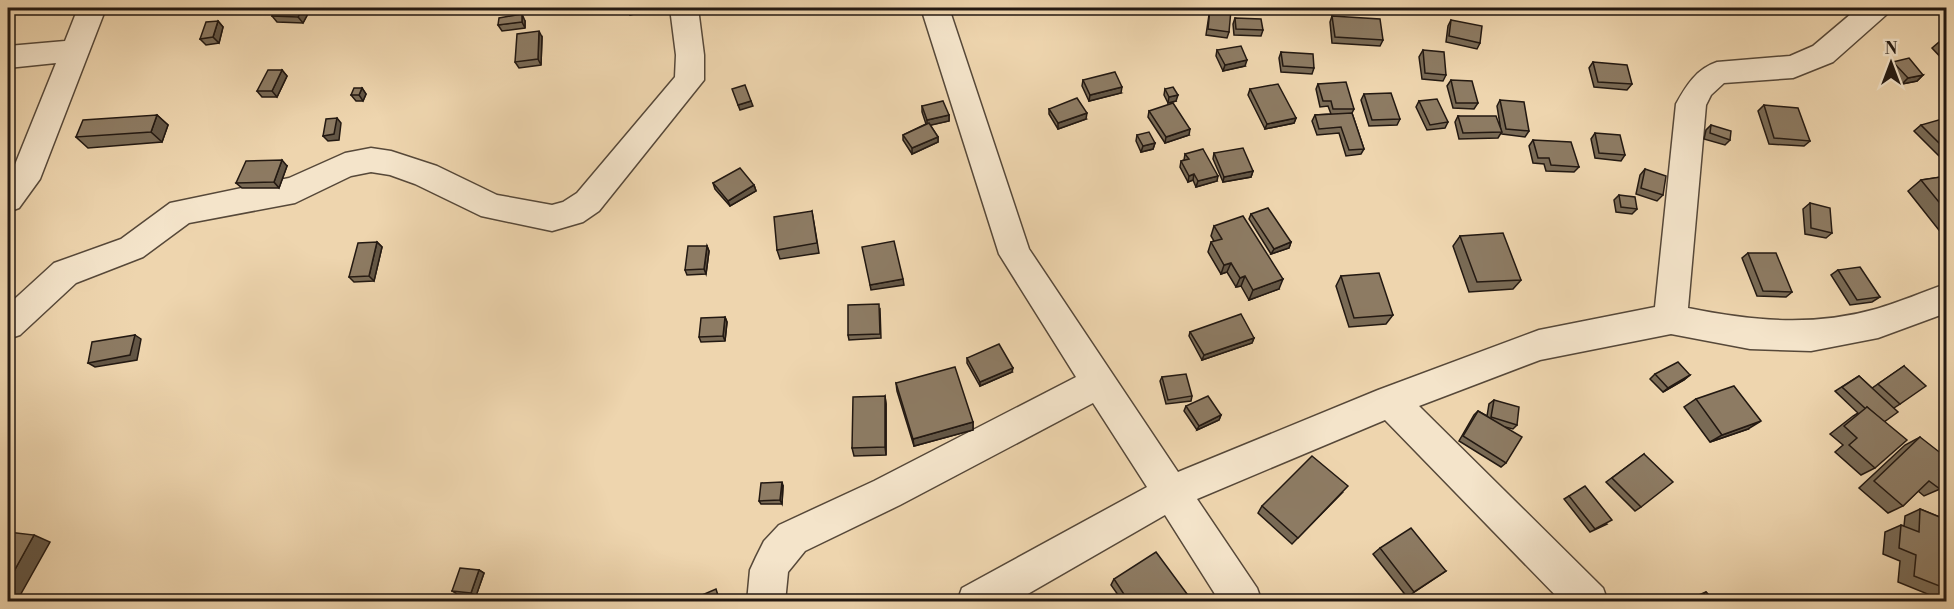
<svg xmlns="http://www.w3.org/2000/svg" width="1954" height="609" viewBox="0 0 1954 609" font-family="'Libre Bodoni',serif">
	<rect width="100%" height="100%" fill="#eed5ae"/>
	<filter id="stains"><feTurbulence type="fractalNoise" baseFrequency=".00333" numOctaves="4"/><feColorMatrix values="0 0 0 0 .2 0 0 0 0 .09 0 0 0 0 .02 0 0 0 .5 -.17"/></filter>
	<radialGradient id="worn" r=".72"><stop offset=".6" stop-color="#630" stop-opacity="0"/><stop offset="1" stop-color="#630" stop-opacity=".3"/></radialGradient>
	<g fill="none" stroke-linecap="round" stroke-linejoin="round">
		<defs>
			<g id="street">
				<path d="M78,8H106L40,179L19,208L8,212V178L12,172L56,63L8,68V46L65,41Z"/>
				<path d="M670,8H698L704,55V80L599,211L583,222L552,231L481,216L415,184L390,175L371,172L351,176L295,203L189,223L143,257L76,283L20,335L8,339V305L54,263L121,239L170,203L289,178L345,153L371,148L391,151L437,166L497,195L552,205L563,202L577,193L675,77L676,55Z"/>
				<path d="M921,8H949L1029,249L1178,472L1378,390L1539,330L1655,307L1676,104C1686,86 1696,69 1717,62L1790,56L1813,46L1858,8H1890L1886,15L1833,62L1793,78L1724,83L1711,95L1706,105L1688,308C1753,321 1812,327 1876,309C1900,302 1923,292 1946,284V313L1878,338L1811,351L1750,349L1671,334L1540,360L1419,406L1603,588L1608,602H1562L1385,420L1197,499L1257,588L1262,602H1220L1165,515L1014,602H957L962,588L1147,487L1093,403L900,505L805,551L788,572L785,602H747L750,570L756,557L764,541L779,525L874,481L1076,377L999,254Z"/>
			</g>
		</defs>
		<!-- street casing -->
		<use href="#street" stroke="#564839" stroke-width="3"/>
		<!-- street -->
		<use href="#street" fill="#f4e4ca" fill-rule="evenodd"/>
	</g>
	<!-- wall -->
	<g fill="#796a55" stroke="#231912" stroke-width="1.5">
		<path d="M276,8H308L310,10L303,23L277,22L272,16Z"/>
		<path d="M1210,8L1229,32L1227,38L1206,35Z"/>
		<path d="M1332,16L1383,40L1380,46L1332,43L1330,22Z"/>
		<path d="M1235,18L1263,30L1261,36L1234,35L1233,24Z"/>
		<path d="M1451,20L1480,43L1477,49L1446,42L1448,26Z"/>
		<path d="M218,21L223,27L219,43L206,45L200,39Z"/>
		<path d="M525,21V28L502,31L498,25Z"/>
		<path d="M1947,36V64L1932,48L1945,37Z"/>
		<path d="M542,37L541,65L519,68L515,62Z"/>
		<path d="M1217,50L1245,66L1223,71L1216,56Z"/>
		<path d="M1423,50L1446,75L1443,81L1422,79L1419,57Z"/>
		<path d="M1281,52L1314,68L1312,74L1281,72L1279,58Z"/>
		<path d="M1593,62L1632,84L1627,90L1594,87L1589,68Z"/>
		<path d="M1893,62L1923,75L1917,81L1902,84L1887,67Z"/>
		<path d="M282,70L287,76L277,97H262L257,91Z"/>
		<path d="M1083,80L1121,93L1089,101L1082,86Z"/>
		<path d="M1451,80L1478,103L1474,109L1453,108L1447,86Z"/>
		<path d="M1318,84L1354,109L1352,113L1364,149L1361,154L1346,156L1339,133L1317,135L1312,121L1315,115L1331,114L1328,106L1320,107L1316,89Z"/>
		<path d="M362,88L366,94L363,101H356L351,95Z"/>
		<path d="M1165,89L1176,101L1168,103L1164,95Z"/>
		<path d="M1250,89L1296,118L1294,123L1265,129L1248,95Z"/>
		<path d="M1364,94L1400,119L1397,125L1369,126L1361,100Z"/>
		<path d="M1500,100L1529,131L1525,137L1502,134L1501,133L1498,138L1459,139L1455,122L1458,116L1501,131L1497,106Z"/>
		<path d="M1419,101L1448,122L1445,128L1427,130L1416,107Z"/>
		<path d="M1764,105L1810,141L1804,146L1769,144L1758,111Z"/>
		<path d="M922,106L949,115V121L930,125L938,137V142L912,154L903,140V135L926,124L922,112Z"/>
		<path d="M1049,109L1086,119L1058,129L1049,114Z"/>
		<path d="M1149,111L1189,135L1165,143L1148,117Z"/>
		<path d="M157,115L168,125L162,142L88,148L76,137Z"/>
		<path d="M1947,123V157L1941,158L1914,131L1921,125Z"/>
		<path d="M1711,125L1730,140L1725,145L1704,139L1706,130Z"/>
		<path d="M1595,133L1625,155L1621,161L1595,158L1591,139Z"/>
		<path d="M1137,135L1155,143L1153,149L1141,152L1136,141Z"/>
		<path d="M1533,140L1579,167L1574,172L1546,171L1544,164L1533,163L1529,146Z"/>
		<path d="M1214,153L1253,171L1251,177L1223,182L1213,159Z"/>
		<path d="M1185,154L1217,181L1196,187L1193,180L1188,182L1180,167L1181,161L1184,160Z"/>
		<path d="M287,166L279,188H242L236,183Z"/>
		<path d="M1645,169L1663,195L1657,201L1636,194L1640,175Z"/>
		<path d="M1947,176V233L1942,234L1908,191L1921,180Z"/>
		<path d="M713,183L754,185L756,191L730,206L715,189Z"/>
		<path d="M1619,195L1637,209L1632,214L1616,212L1614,200Z"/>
		<path d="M1810,203L1832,233L1826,238L1805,234L1803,209Z"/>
		<path d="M812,211L819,253L780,259L777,250Z"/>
		<path d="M1251,214L1291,242L1289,248L1271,254L1249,219Z"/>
		<path d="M1214,226L1279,289L1249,300L1241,286L1236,287L1227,272L1221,274L1208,252L1211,242L1214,241L1211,236Z"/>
		<path d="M1460,236L1521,280L1513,289L1469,292L1453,246Z"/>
		<path d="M377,242L382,247L374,281L354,282L349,277Z"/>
		<path d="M707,246L709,251L706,274L687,275L685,270Z"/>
		<path d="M1748,253L1792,292L1786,297L1757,296L1742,258Z"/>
		<path d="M1838,270L1880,297L1872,302L1850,305L1831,275Z"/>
		<path d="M1341,276L1393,315L1386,324L1349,327L1336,286Z"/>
		<path d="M880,309L881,338L849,340L848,335Z"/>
		<path d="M725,317L727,322L725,341L701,342L699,337Z"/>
		<path d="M1190,332L1254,338L1252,343L1202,360L1189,336Z"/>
		<path d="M967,358L1012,372L980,386L967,363Z"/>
		<path d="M1904,366L1900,404L1894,408L1884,422L1875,468L1861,475L1835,452L1843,445L1830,434L1853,416L1858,413L1835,391L1859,376L1872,388Z"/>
		<path d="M1655,374L1690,375L1684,380L1663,392L1650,379Z"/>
		<path d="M1162,377L1192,396L1191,401L1166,404L1160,381Z"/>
		<path d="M896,383L973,422V430L914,446L897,391Z"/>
		<path d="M885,396L886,404V455L854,456L852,448Z"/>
		<path d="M1696,399L1748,429L1710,442L1684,407Z"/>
		<path d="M1494,400L1517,425L1513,429L1505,427L1506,463L1501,467L1459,441L1474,415L1478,411L1487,416L1489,404Z"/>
		<path d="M1186,406L1221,415L1219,420L1197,430L1184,411Z"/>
		<path d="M1920,437L1940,489L1924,496L1918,491L1903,506L1888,513L1859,488L1905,445Z"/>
		<path d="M1644,454L1641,507L1635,511L1606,482Z"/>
		<path d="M783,486L782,504H761L759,501Z"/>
		<path d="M1342,493L1292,544L1258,513L1262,506Z"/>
		<path d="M1569,496L1607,524L1590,532L1564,499Z"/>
		<path d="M1920,509L1947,520V602L1898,582L1900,561L1883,554L1885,532L1901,525L1904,526L1905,516Z"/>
		<path d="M1380,548L1446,571L1407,597L1373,554Z"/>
		<path d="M479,570L484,573L476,596L457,594L452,591Z"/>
		<path d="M1114,579L1193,602H1123L1111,585Z"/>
		<path d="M1706,592L1715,602H1690L1699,595Z"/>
	</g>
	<!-- shaded-wall -->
	<g fill="#635645" stroke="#231912" stroke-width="1.5">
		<path d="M303,8H308L310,10L303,23L298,17Z"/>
		<path d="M633,8H649L650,10L630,15L628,9Z"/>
		<path d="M522,14L525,21V28L522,22Z"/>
		<path d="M218,21L223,27L219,43L213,37Z"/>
		<path d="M539,31L542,37L541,65L538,59Z"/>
		<path d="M1247,60L1245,66L1223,71L1225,65Z"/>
		<path d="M282,70L287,76L277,97L272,91Z"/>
		<path d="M1923,75L1917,81L1902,84L1908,78Z"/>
		<path d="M1122,87L1121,93L1089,101L1090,95Z"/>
		<path d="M362,88L366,94L363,101L359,95Z"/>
		<path d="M1178,95L1176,101L1168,103L1169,97Z"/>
		<path d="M751,101L753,106L740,110L738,105Z"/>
		<path d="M1087,113L1086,119L1058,129V123Z"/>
		<path d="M157,115L168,125L162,142L151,132Z"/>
		<path d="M949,115V121L927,126V120Z"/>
		<path d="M337,118L341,123L339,140L328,141L323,136Z"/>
		<path d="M1296,118L1294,123L1265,129L1267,124Z"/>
		<path d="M1190,129L1189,135L1165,143L1166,137Z"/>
		<path d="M938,137V142L912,154V148Z"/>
		<path d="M1155,143L1153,149L1141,152L1143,146Z"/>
		<path d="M282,160L287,166L279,188L274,182Z"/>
		<path d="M1253,171L1251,177L1223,182L1224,177Z"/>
		<path d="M1194,174L1193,180L1188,182L1189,176Z"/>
		<path d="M1218,176L1217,181L1196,187L1198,181Z"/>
		<path d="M754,185L756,191L730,206L728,201Z"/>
		<path d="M377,242L382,247L374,281L369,276Z"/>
		<path d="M1291,242L1289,248L1271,254L1274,249Z"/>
		<path d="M707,246L709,251L706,274L704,269Z"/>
		<path d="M1231,263L1227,272L1221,274L1224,265Z"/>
		<path d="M1245,276L1241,286L1236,287L1240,278Z"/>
		<path d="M903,279L904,285L871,290L870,285Z"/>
		<path d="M1283,279L1279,289L1249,300L1253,290Z"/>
		<path d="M725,317L727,322L725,341L723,336Z"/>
		<path d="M135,335L141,339L137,360L95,367L88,363Z"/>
		<path d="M1254,338L1252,343L1202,360L1204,355Z"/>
		<path d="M1013,368L1012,372L980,386V382Z"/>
		<path d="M1690,375L1684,380L1663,392L1668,388Z"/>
		<path d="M885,396L886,404V455L885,447Z"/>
		<path d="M1221,415L1219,420L1197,430L1199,426Z"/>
		<path d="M1761,421L1748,429L1710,442L1722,435Z"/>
		<path d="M973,422V430L914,446L913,439Z"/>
		<path d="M782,482L783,486L782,504L780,500Z"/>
		<path d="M34,535L50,542L18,599L8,595V582Z"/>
		<path d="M479,570L484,573L476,596L471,593Z"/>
	</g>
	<!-- building -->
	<g fill="#8d7b63" stroke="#231912" stroke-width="1.5">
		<path d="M276,8H303L298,17L272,16Z"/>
		<path d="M1210,8L1231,10L1229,32L1208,29Z"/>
		<path d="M522,14V22L498,25L499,18Z"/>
		<path d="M1332,16L1380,19L1383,40L1335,37Z"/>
		<path d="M1235,18L1261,19L1263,30L1236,29Z"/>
		<path d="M1451,20L1482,26L1480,43L1449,36Z"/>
		<path d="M218,21L213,37L200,39L206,22Z"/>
		<path d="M539,31L538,59L515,62L517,34Z"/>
		<path d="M1241,46L1247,60L1225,65L1217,50Z"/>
		<path d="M1423,50L1444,52L1446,75L1425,73Z"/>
		<path d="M1281,52L1313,54L1314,68L1283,66Z"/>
		<path d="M1909,58L1923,75L1908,78L1893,62Z"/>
		<path d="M1593,62L1627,65L1632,84L1598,82Z"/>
		<path d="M268,70H282L272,91H257Z"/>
		<path d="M1115,72L1122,87L1090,95L1083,80Z"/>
		<path d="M1451,80L1472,81L1478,103H1456Z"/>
		<path d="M1346,82L1354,109H1333L1331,101H1323L1318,84Z"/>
		<path d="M1278,84L1296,118L1267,124L1250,89Z"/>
		<path d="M745,85L751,101L738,105L732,89Z"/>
		<path d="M1173,87L1178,95L1169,97L1165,89Z"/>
		<path d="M354,88H362L359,95H351Z"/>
		<path d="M1391,93L1400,119L1372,120L1364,94Z"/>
		<path d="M1077,98L1087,113L1058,123L1049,109Z"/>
		<path d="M1437,99L1448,122L1430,125L1419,101Z"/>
		<path d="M1500,100L1524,102L1529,131L1506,129Z"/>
		<path d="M943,101L949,115L927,120L922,106Z"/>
		<path d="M1173,103L1190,129L1166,137L1149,111Z"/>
		<path d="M1764,105L1798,108L1810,141L1774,138Z"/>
		<path d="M1352,113L1364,149L1349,150L1341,127L1319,129L1315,115Z"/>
		<path d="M157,115L151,132L76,137L83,120Z"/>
		<path d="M1458,116H1496L1502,132L1463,133Z"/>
		<path d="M337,118L334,134L323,136L326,119Z"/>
		<path d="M1942,119L1947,123V151L1921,125Z"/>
		<path d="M929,123L938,137L912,148L903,135Z"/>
		<path d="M1711,125L1731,131L1730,140L1710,133Z"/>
		<path d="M1149,132L1155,143L1143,146L1137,135Z"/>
		<path d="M1595,133L1620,135L1625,155L1599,153Z"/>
		<path d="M1533,140L1571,142L1579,167L1551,165L1549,158H1538Z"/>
		<path d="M1243,148L1253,171L1224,177L1214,153Z"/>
		<path d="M1203,149L1218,176L1198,181L1194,174L1189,176L1181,161L1189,159L1185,154Z"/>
		<path d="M282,160L274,182L236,183L246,161Z"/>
		<path d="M740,168L754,185L728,201L713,183Z"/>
		<path d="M1645,169L1666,176L1663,195L1641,188Z"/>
		<path d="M1947,176V212L1921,180Z"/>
		<path d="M1619,195L1635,197L1637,209L1621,207Z"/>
		<path d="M1810,203L1830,208L1832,233L1811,228Z"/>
		<path d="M1268,208L1291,242L1274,249L1251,214Z"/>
		<path d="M812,211L817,243L777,250L774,217Z"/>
		<path d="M1243,216L1283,279L1253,290L1245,276L1240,278L1231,263L1224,265L1211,242L1222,239L1214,226Z"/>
		<path d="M1503,233L1521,280L1477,282L1460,236Z"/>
		<path d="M894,241L903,279L870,285L862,247Z"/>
		<path d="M377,242L369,276L349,277L358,243Z"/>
		<path d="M688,246H707L704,269L685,270Z"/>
		<path d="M1748,253H1776L1792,292L1763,291Z"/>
		<path d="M1860,267L1880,297L1857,300L1838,270Z"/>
		<path d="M1379,273L1393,315L1354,318L1341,276Z"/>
		<path d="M879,304L880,334L848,335V305Z"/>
		<path d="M1241,314L1254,338L1204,355L1190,332Z"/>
		<path d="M725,317L723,336L699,337L701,318Z"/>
		<path d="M135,335L130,355L88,363L92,342Z"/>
		<path d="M999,344L1013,368L980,382L967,358Z"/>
		<path d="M1678,362L1690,375L1668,388L1655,374Z"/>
		<path d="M1904,366L1926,386L1900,404L1878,384Z"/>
		<path d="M955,367L973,422L913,439L896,383Z"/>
		<path d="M1186,374L1192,396L1168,400L1162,377Z"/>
		<path d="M1859,376L1898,412L1884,422L1867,407L1866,409L1842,387Z"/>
		<path d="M1734,386L1761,421L1722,435L1696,399Z"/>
		<path d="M885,396V447L852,448L853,397Z"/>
		<path d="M1208,396L1221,415L1199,426L1186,406Z"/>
		<path d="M1494,400L1519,407L1517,425L1491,417Z"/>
		<path d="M1867,407L1907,440L1875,468L1849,445L1857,438L1844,426Z"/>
		<path d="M1478,411L1522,437L1506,463L1463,436Z"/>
		<path d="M1920,437L1947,458V483L1940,489L1929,481L1903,506L1874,481Z"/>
		<path d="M1644,454L1673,482L1641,507L1612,478Z"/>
		<path d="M1312,456L1348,486L1298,538L1262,506Z"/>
		<path d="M782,482L780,500L759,501L761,483Z"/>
		<path d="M1585,486L1612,520L1595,529L1569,496Z"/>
		<path d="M1920,509L1947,520V589L1914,576L1916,555L1899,548L1901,525L1919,532Z"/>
		<path d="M1411,528L1446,571L1414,592L1380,548Z"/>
		<path d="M8,532L34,535L8,582Z"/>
		<path d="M1156,552L1193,602H1129L1114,579Z"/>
		<path d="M460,568L479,570L471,593L452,591Z"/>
		<path d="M716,589L720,602H686Z"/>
		<path d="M1706,592L1715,602H1693Z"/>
	</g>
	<!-- margin -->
	<rect width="1954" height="609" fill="none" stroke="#eed5ae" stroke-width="30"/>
	<rect x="9" y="9" width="1936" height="591" fill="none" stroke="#231912" stroke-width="3"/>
	<rect x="15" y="15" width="1924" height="579" fill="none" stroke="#231912" stroke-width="1.5"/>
	<!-- north arrow -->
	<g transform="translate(1891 63)" stroke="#f4e4ca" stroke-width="4.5" paint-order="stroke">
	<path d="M0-4.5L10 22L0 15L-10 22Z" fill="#231912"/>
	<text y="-9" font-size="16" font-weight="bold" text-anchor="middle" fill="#231912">N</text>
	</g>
	<rect width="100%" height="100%" filter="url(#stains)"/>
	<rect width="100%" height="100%" fill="url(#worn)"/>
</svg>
